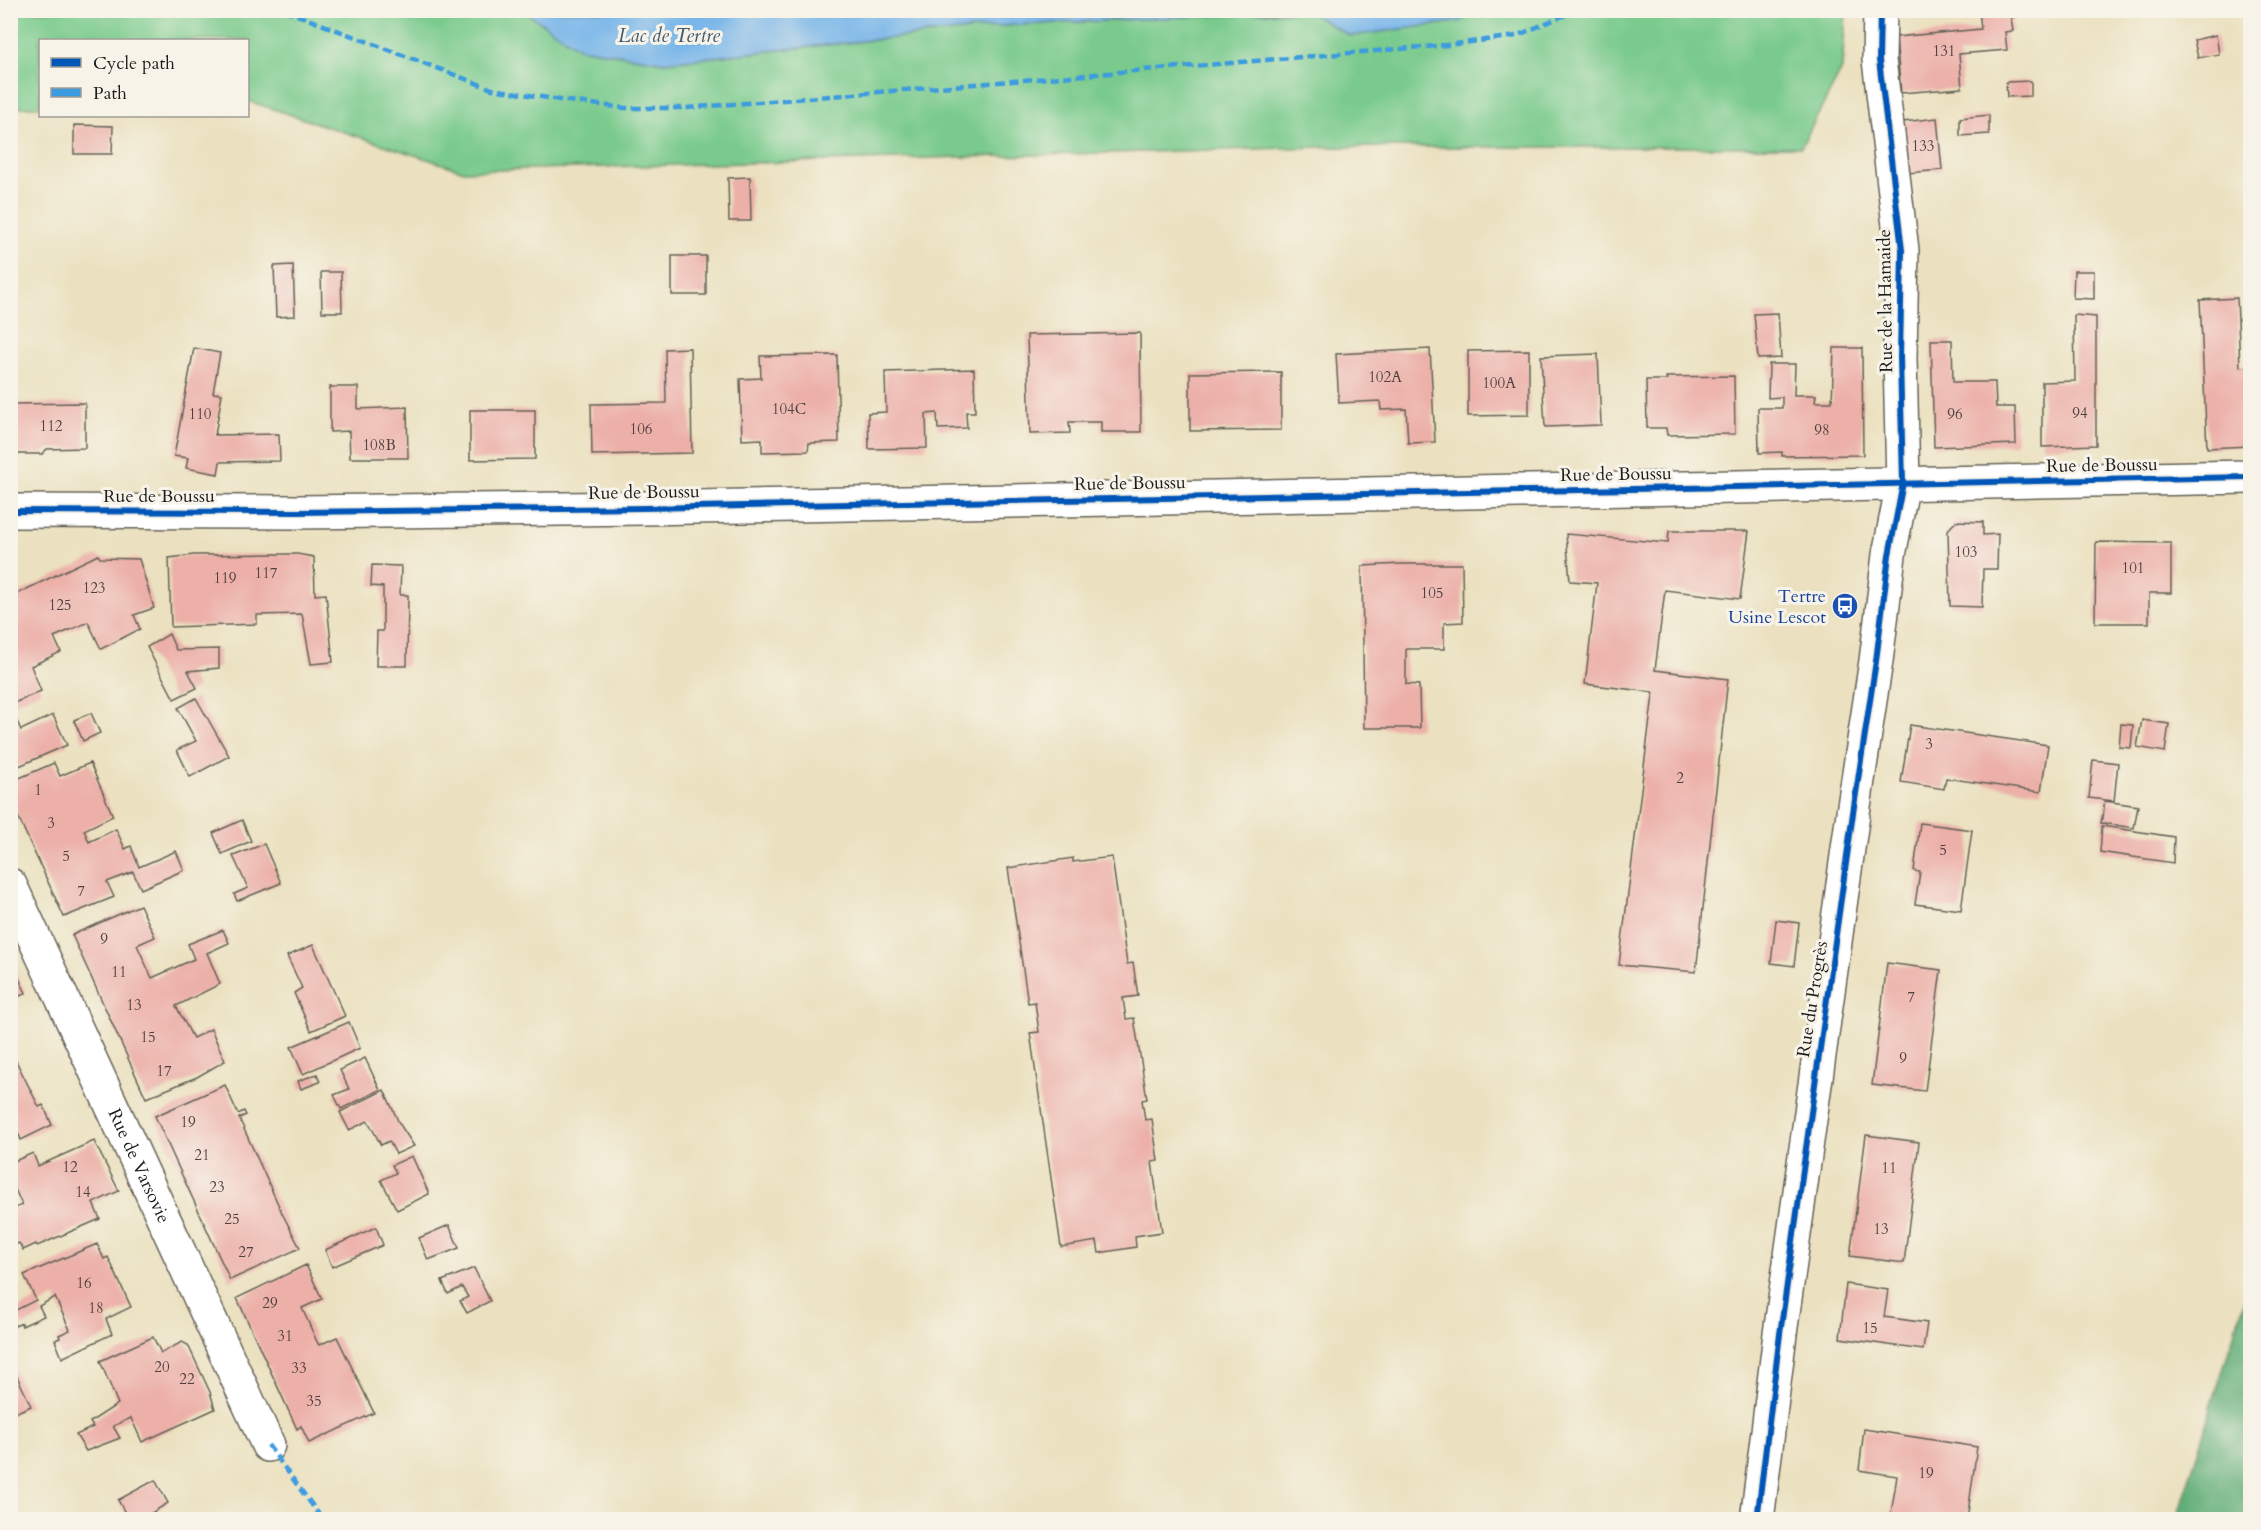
<svg xmlns="http://www.w3.org/2000/svg" width="2261" height="1530" viewBox="0 0 2261 1530" font-family="Cardo,serif">
	<rect width="100%" height="100%" fill="#f7f3e8"/>
	<filter id="ink" filterUnits="userSpaceOnUse"><feTurbulence type="fractalNoise" baseFrequency=".0167" numOctaves="2"/><feDisplacementMap in="SourceGraphic" scale="12" xChannelSelector="R" yChannelSelector="G"/><feConvolveMatrix kernelMatrix="1 2 1 2 8 2 1 2 1" color-interpolation-filters="sRGB"/></filter>
	<filter id="wash" filterUnits="userSpaceOnUse"><feTurbulence type="fractalNoise" baseFrequency=".008" numOctaves="4" result="noise"/><feDisplacementMap in="SourceGraphic" scale="24" xChannelSelector="R" yChannelSelector="G"/><feGaussianBlur stdDeviation="1.35" result="paint"/><feColorMatrix in="noise" values="0 0 0 0 0 0 0 0 0 0 0 0 0 0 0 0 0 1.4 0 .05"/><feComposite in="paint" operator="in"/></filter>
	<g filter="url(#wash)">
		<rect width="100%" height="100%" fill="#ebe1c0"/>
		<!-- green -->
		<path fill="#79ca8c" stroke="#4a7354" stroke-width="1.5" d="M11,11H524L579,48L665,62L1015,25L1307,11L1350,35L1461,21L1469,11H1846L1842,69L1801,147H1321L464,171L248,101V40H40V107H11Z"/>
		<!-- forest -->
		<path fill="#62ae78" stroke="#3f654a" stroke-width="1.5" d="M2250,1281V1519H2177Z"/>
		<!-- water -->
		<path fill="#75b4e9" stroke="#486882" stroke-width="1.5" d="M524,11H1469L1462,21L1350,36L1307,11L1015,25L665,62L579,48Z"/>
		<g id="blocks">
			<!-- building -->
			<g fill="#ecb0a9">
				<path d="M1979,10L2035,11L2011,18L2013,31L2005,32L2007,50L1959,54L1962,88L1901,93L1896,37L1981,29Z"/>
				<path d="M2216,35L2219,54L2198,58L2194,40Z"/>
				<path d="M2031,81V96L2007,97L2006,82Z"/>
				<path d="M1989,115V134L1960,136V118Z"/>
				<path d="M1937,118L1942,170L1907,173L1903,122Z"/>
				<path d="M74,125L113,126L112,154H74Z"/>
				<path d="M750,177L751,221H729L728,178Z"/>
				<rect x="672" y="256" width="34" height="39"/>
				<path d="M293,265L295,316L276,317L274,266Z"/>
				<path d="M2074,271H2094V299L2073,298Z"/>
				<path d="M321,272H341L342,312H322Z"/>
				<path d="M2237,298L2240,367L2250,366V446L2207,448L2200,300Z"/>
				<path d="M1778,313L1781,358L1758,359L1754,314Z"/>
				<path d="M2074,315L2096,317V445L2042,447V382L2075,381Z"/>
				<path d="M1140,333L1141,432H1101V422H1069L1070,433L1030,434L1027,335Z"/>
				<path d="M1931,340H1952L1953,382H1995L1996,407H2015L2016,444L1934,447Z"/>
				<path d="M194,348L220,353L213,393L222,394L215,435L279,434L280,461L220,462L218,474L186,468L188,458L174,456Z"/>
				<path d="M690,348L692,453L592,455L591,404L666,403L665,349Z"/>
				<path d="M1834,348H1862L1863,455L1782,456V452L1759,453L1758,408H1782V397L1768,398L1769,364H1795L1794,395H1816L1815,402H1832Z"/>
				<path d="M1430,349L1435,442L1408,443L1406,409L1381,410L1380,401L1339,403L1336,354Z"/>
				<path d="M1529,350V415L1468,416V351Z"/>
				<path d="M1598,354L1601,425L1545,427L1541,356Z"/>
				<path d="M837,355L839,442L809,443L808,451L762,452V439L742,440L740,379L761,378L760,356Z"/>
				<path d="M974,369L975,412H966L967,428L938,429L937,413L926,414L927,448L869,449L868,413L886,412L885,372Z"/>
				<path d="M1281,372V430L1190,431V373Z"/>
				<path d="M1734,376L1735,434L1667,435L1666,428H1647L1646,380H1667L1666,377Z"/>
				<path d="M330,387H358V409L407,407L408,458H350L349,431L330,432Z"/>
				<path d="M85,403V448L47,449L42,454H10V404Z"/>
				<path d="M470,410H535V459L470,460Z"/>
				<path d="M1956,521L1983,522V535L1998,534L1997,569H1983L1982,607L1950,606L1948,530Z"/>
				<path d="M1669,531H1749L1740,599L1665,590L1655,670L1728,679L1696,972L1619,965L1653,695L1652,692L1585,684L1597,583L1570,581L1566,534L1668,543Z"/>
				<path d="M2096,542L2171,543V593H2149V623H2095Z"/>
				<path d="M276,554H297L314,557L315,595L326,594L333,662L311,664L302,614L257,615V624L171,627L169,558L194,555Z"/>
				<path d="M98,555L100,558L139,559L154,608L134,615L140,629L101,649L88,622L54,637L61,652L31,666L41,691L10,705V597Z"/>
				<path d="M1402,564H1462L1463,622L1444,623V649H1406V684L1419,685L1420,728H1364L1362,566Z"/>
				<path d="M372,565L401,566L400,595H408L407,666H376L377,631H383V587L371,586Z"/>
				<path d="M169,634L176,650L219,649V668L188,671L197,688L174,699L147,647Z"/>
				<path d="M196,698L229,756L190,777L177,750L196,741L178,708Z"/>
				<path d="M10,706L21,730L53,715L67,745L10,770V745L14,743L10,737Z"/>
				<path d="M91,713L100,733L83,741L74,720Z"/>
				<path d="M2142,720L2169,724L2165,752L2137,747Z"/>
				<path d="M2121,724L2133,725L2131,748L2119,747Z"/>
				<path d="M1910,725L2048,745L2041,792L1946,778L1944,789L1901,782Z"/>
				<path d="M2093,760L2118,763L2114,801L2089,798Z"/>
				<path d="M54,763L60,776L90,763L113,816L84,830L89,842L116,829L125,849L131,846L139,867L176,851L184,870L141,889L133,872L107,882L114,897L64,917L10,799V782Z"/>
				<path d="M2105,801L2138,806L2134,828L2101,823Z"/>
				<path d="M242,820L251,841L222,854L213,833Z"/>
				<path d="M1920,823L1972,830L1961,910L1915,904L1920,872L1914,871Z"/>
				<path d="M2102,826L2174,837L2173,863L2100,852Z"/>
				<path d="M264,844L281,883L237,901L234,894L248,888L233,856Z"/>
				<path d="M1112,857L1127,964L1133,963L1138,996L1123,998L1126,1019L1134,1018L1147,1099L1142,1100L1145,1120L1152,1119L1158,1161L1152,1162L1162,1232L1135,1236L1136,1247L1099,1253L1097,1241L1061,1247L1030,1033L1039,1032L1035,1002L1028,1003L1008,868L1073,858V862Z"/>
				<path d="M140,905L155,937L137,945L152,978L194,959L188,944L223,930L229,943L207,953L220,984L176,1006L193,1038L211,1029L225,1061L197,1077L146,1098L72,935Z"/>
				<path d="M1776,920L1799,923L1794,966L1771,963Z"/>
				<path d="M313,945L345,1016L311,1031L294,993L302,988L287,956Z"/>
				<path d="M10,960L26,993L10,1001Z"/>
				<path d="M1887,963L1941,970L1925,1091L1872,1085Z"/>
				<path d="M349,1022L360,1048L303,1074L291,1047Z"/>
				<path d="M14,1057L39,1107L43,1105L52,1125L21,1140L19,1135L10,1139V1059Z"/>
				<path d="M365,1058L380,1090L341,1109L334,1095L349,1089L340,1070Z"/>
				<path d="M317,1074L320,1082L301,1089L298,1081Z"/>
				<path d="M225,1085L238,1114L244,1111L246,1115L239,1118L283,1215L300,1248L230,1280L155,1116Z"/>
				<path d="M384,1090L399,1123L414,1146L396,1154L389,1141L381,1145L368,1121L349,1130L340,1112Z"/>
				<path d="M1866,1135L1919,1142L1904,1263L1850,1256Z"/>
				<path d="M94,1141L119,1191L93,1203L100,1219L37,1246L36,1244L23,1250L19,1243L10,1247V1210L22,1205L10,1178V1163L33,1153L38,1166Z"/>
				<path d="M412,1156L429,1194L397,1210L381,1180L396,1173L392,1165Z"/>
				<path d="M449,1225L459,1248L428,1260L419,1238Z"/>
				<path d="M376,1227L383,1245L332,1267L325,1250Z"/>
				<path d="M97,1244L104,1259L108,1257L131,1307L106,1319L112,1334L62,1358L55,1340L60,1338L59,1335L70,1330L55,1297L39,1306L44,1316L22,1326V1323L15,1326L10,1313L36,1300L24,1275Z"/>
				<path d="M306,1265L322,1299L302,1308L317,1342L319,1345L337,1337L374,1413L309,1443L301,1426L297,1429L237,1298Z"/>
				<path d="M474,1268L490,1301L467,1313L460,1301L468,1297L462,1287L448,1294L442,1281Z"/>
				<path d="M1846,1284L1888,1290L1884,1317L1927,1323L1923,1350L1840,1338Z"/>
				<path d="M153,1337L161,1353L182,1342L188,1345L210,1392L215,1409L142,1442L131,1418L113,1426L120,1438L86,1451L76,1435L93,1427L90,1422L118,1404L100,1361Z"/>
				<path d="M14,1370L31,1406L10,1415V1372Z"/>
				<path d="M1864,1429L1977,1447L1967,1520H1890L1897,1476L1859,1470Z"/>
				<path d="M155,1480L168,1503L140,1520H129L118,1500Z"/>
			</g>
		</g>
	</g>
	<g filter="url(#ink)">
		<use href="#blocks" fill-opacity="0" stroke="#646155" stroke-width="1.5"/>
		<g fill="none" stroke-linecap="round" stroke-linejoin="round">
			<defs>
				<g id="minor">
					<path id="s1" d="M10,885L268,1445"/>
					<path d="M1757,1520L1780,1334L1853,813L1876,661L1889,555L1903,483L1900,358L1902,250L1879,60L1880,10"/>
				</g>
				<path id="tertiary" d="M10,511L297,512L644,508L2250,477"/>
			</defs>
			<!-- minor casing -->
			<use href="#minor" stroke="#646155" stroke-width="36"/>
			<!-- tertiary casing -->
			<use href="#tertiary" stroke="#646155" stroke-width="36"/>
			<!-- minor -->
			<use href="#minor" stroke="#fff" stroke-width="33"/>
			<!-- tertiary -->
			<use href="#tertiary" stroke="#fff" stroke-width="33"/>
			<!-- quiet -->
			<g stroke="#3c9bdf" stroke-width="4.5" stroke-dasharray="9 4.5" stroke-linecap="butt">
				<path d="M284,10L492,89L560,100L624,108H686L1447,45L1516,36L1577,10"/>
				<path d="M268,1445L323,1520"/>
			</g>
			<defs>
				<g id="cycleway">
					<path d="M10,511L297,512L644,508L2250,477"/>
					<path d="M1757,1520L1780,1334L1853,813L1876,661L1889,555L1903,483L1900,358L1902,250L1879,60L1880,10"/>
				</g>
			</defs>
			<!-- cycleway casing -->
			<use href="#cycleway" stroke="#f7f3e8" stroke-width="10"/>
			<!-- cycleway -->
			<use href="#cycleway" stroke="#0057b8" stroke-width="6"/>
		</g>
	</g>
	<!-- icons -->
	<defs>
		<symbol id="bus-disc" viewBox="-11 -11 22 22"><circle r="9.5" fill="#1a4fb4" stroke="#f7f3e8"/><path d="M-5-6H5V4H4V6H2V4H-2V6H-4V4H-5ZM-3.5-4V0h7V-4ZM-3.5 1.2v1.5H-2V1.2ZM2 1.2v1.5H3.5V1.2Z" fill="#fff"/></symbol>
	</defs>
	<g fill-rule="evenodd">
		<use href="#bus-disc" x="1830" y="591" width="30" height="30"/>
	</g>
	<g text-anchor="middle" stroke-width="6" stroke-linejoin="round" paint-order="stroke">
		<!-- number labels -->
		<g font-size="15" fill="#50413f">
			<text x="1944" y="56">131</text>
			<text x="1923" y="151">133</text>
			<text x="1385" y="382">102A</text>
			<text x="1499" y="388">100A</text>
			<text x="789" y="414">104C</text>
			<text x="2080" y="418">94</text>
			<text x="200" y="419">110</text>
			<text x="1955" y="419">96</text>
			<text x="51" y="431">112</text>
			<text x="641" y="434">106</text>
			<text x="1822" y="435">98</text>
			<text x="379" y="450">108B</text>
			<text x="1966" y="557">103</text>
			<text x="2133" y="573">101</text>
			<text x="266" y="578">117</text>
			<text x="225" y="583">119</text>
			<text x="94" y="593">123</text>
			<text x="1432" y="598">105</text>
			<text x="60" y="610">125</text>
			<text x="1929" y="749">3</text>
			<text x="1680" y="783">2</text>
			<text x="38" y="795">1</text>
			<text x="51" y="828">3</text>
			<text x="1943" y="855">5</text>
			<text x="66" y="861">5</text>
			<text x="81" y="896">7</text>
			<text x="104" y="944">9</text>
			<text x="119" y="977">11</text>
			<text x="1911" y="1002">7</text>
			<text x="134" y="1010">13</text>
			<text x="148" y="1042">15</text>
			<text x="1903" y="1063">9</text>
			<text x="164" y="1076">17</text>
			<text x="188" y="1127">19</text>
			<text x="202" y="1160">21</text>
			<text x="70" y="1172">12</text>
			<text x="1889" y="1173">11</text>
			<text x="217" y="1192">23</text>
			<text x="83" y="1197">14</text>
			<text x="232" y="1224">25</text>
			<text x="1881" y="1234">13</text>
			<text x="246" y="1257">27</text>
			<text x="84" y="1288">16</text>
			<text x="270" y="1308">29</text>
			<text x="96" y="1313">18</text>
			<text x="1870" y="1333">15</text>
			<text x="285" y="1341">31</text>
			<text x="162" y="1372">20</text>
			<text x="299" y="1373">33</text>
			<text x="187" y="1384">22</text>
			<text x="314" y="1406">35</text>
			<text x="1926" y="1478">19</text>
		</g>
		<!-- street labels -->
		<g font-size="18" fill="#1c1c1c" stroke="#f7f3e8">
			<text transform="translate(1885 301) rotate(-91)" y="6">Rue de la Hamaide</text>
			<text transform="translate(2102 465) rotate(-1)" y="6">Rue de Boussu</text>
			<text transform="translate(1616 474) rotate(-1)" y="6">Rue de Boussu</text>
			<text transform="translate(1130 483) rotate(-1)" y="6">Rue de Boussu</text>
			<text transform="translate(644 492) rotate(-1)" y="6">Rue de Boussu</text>
			<text x="159" y="502">Rue de Boussu</text>
			<text transform="translate(1812 999) rotate(-81)" y="6">Rue du Progrès</text>
			<text dy="6" stroke="none"><textPath href="#s1" startOffset="309">Rue de Varsovie</textPath></text>
		</g>
		<!-- transit labels -->
		<g font-size="18" fill="#164399" stroke="#f7f3e8" text-anchor="end">
			<text x="1826" y="602">Tertre<tspan x="1826" dy="21">Usine Lescot</tspan></text>
		</g>
		<!-- water labels -->
		<g font-size="20" font-style="italic" fill="#40596e" stroke="#f7f3e8">
			<text x="669" y="42">Lac de Tertre</text>
		</g>
	</g>
	<!-- margin -->
	<rect width="2261" height="1530" fill="none" stroke="#f7f3e8" stroke-width="36"/>
	<!-- legend -->
	<rect x="39" y="39" width="210" height="78" fill="#f7f3e8" stroke="#9f9d96" stroke-width="1.5"/>
	<rect x="51" y="58" width="30" height="9" fill="#0057b8" stroke="#9f9d96" stroke-width="1.5"/>
	<text x="93" y="69" font-size="18" fill="#1c1c1c">Cycle path</text>
	<rect x="51" y="88" width="30" height="9" fill="#3c9bdf" stroke="#9f9d96" stroke-width="1.5"/>
	<text x="93" y="99" font-size="18" fill="#1c1c1c">Path</text>
</svg>
